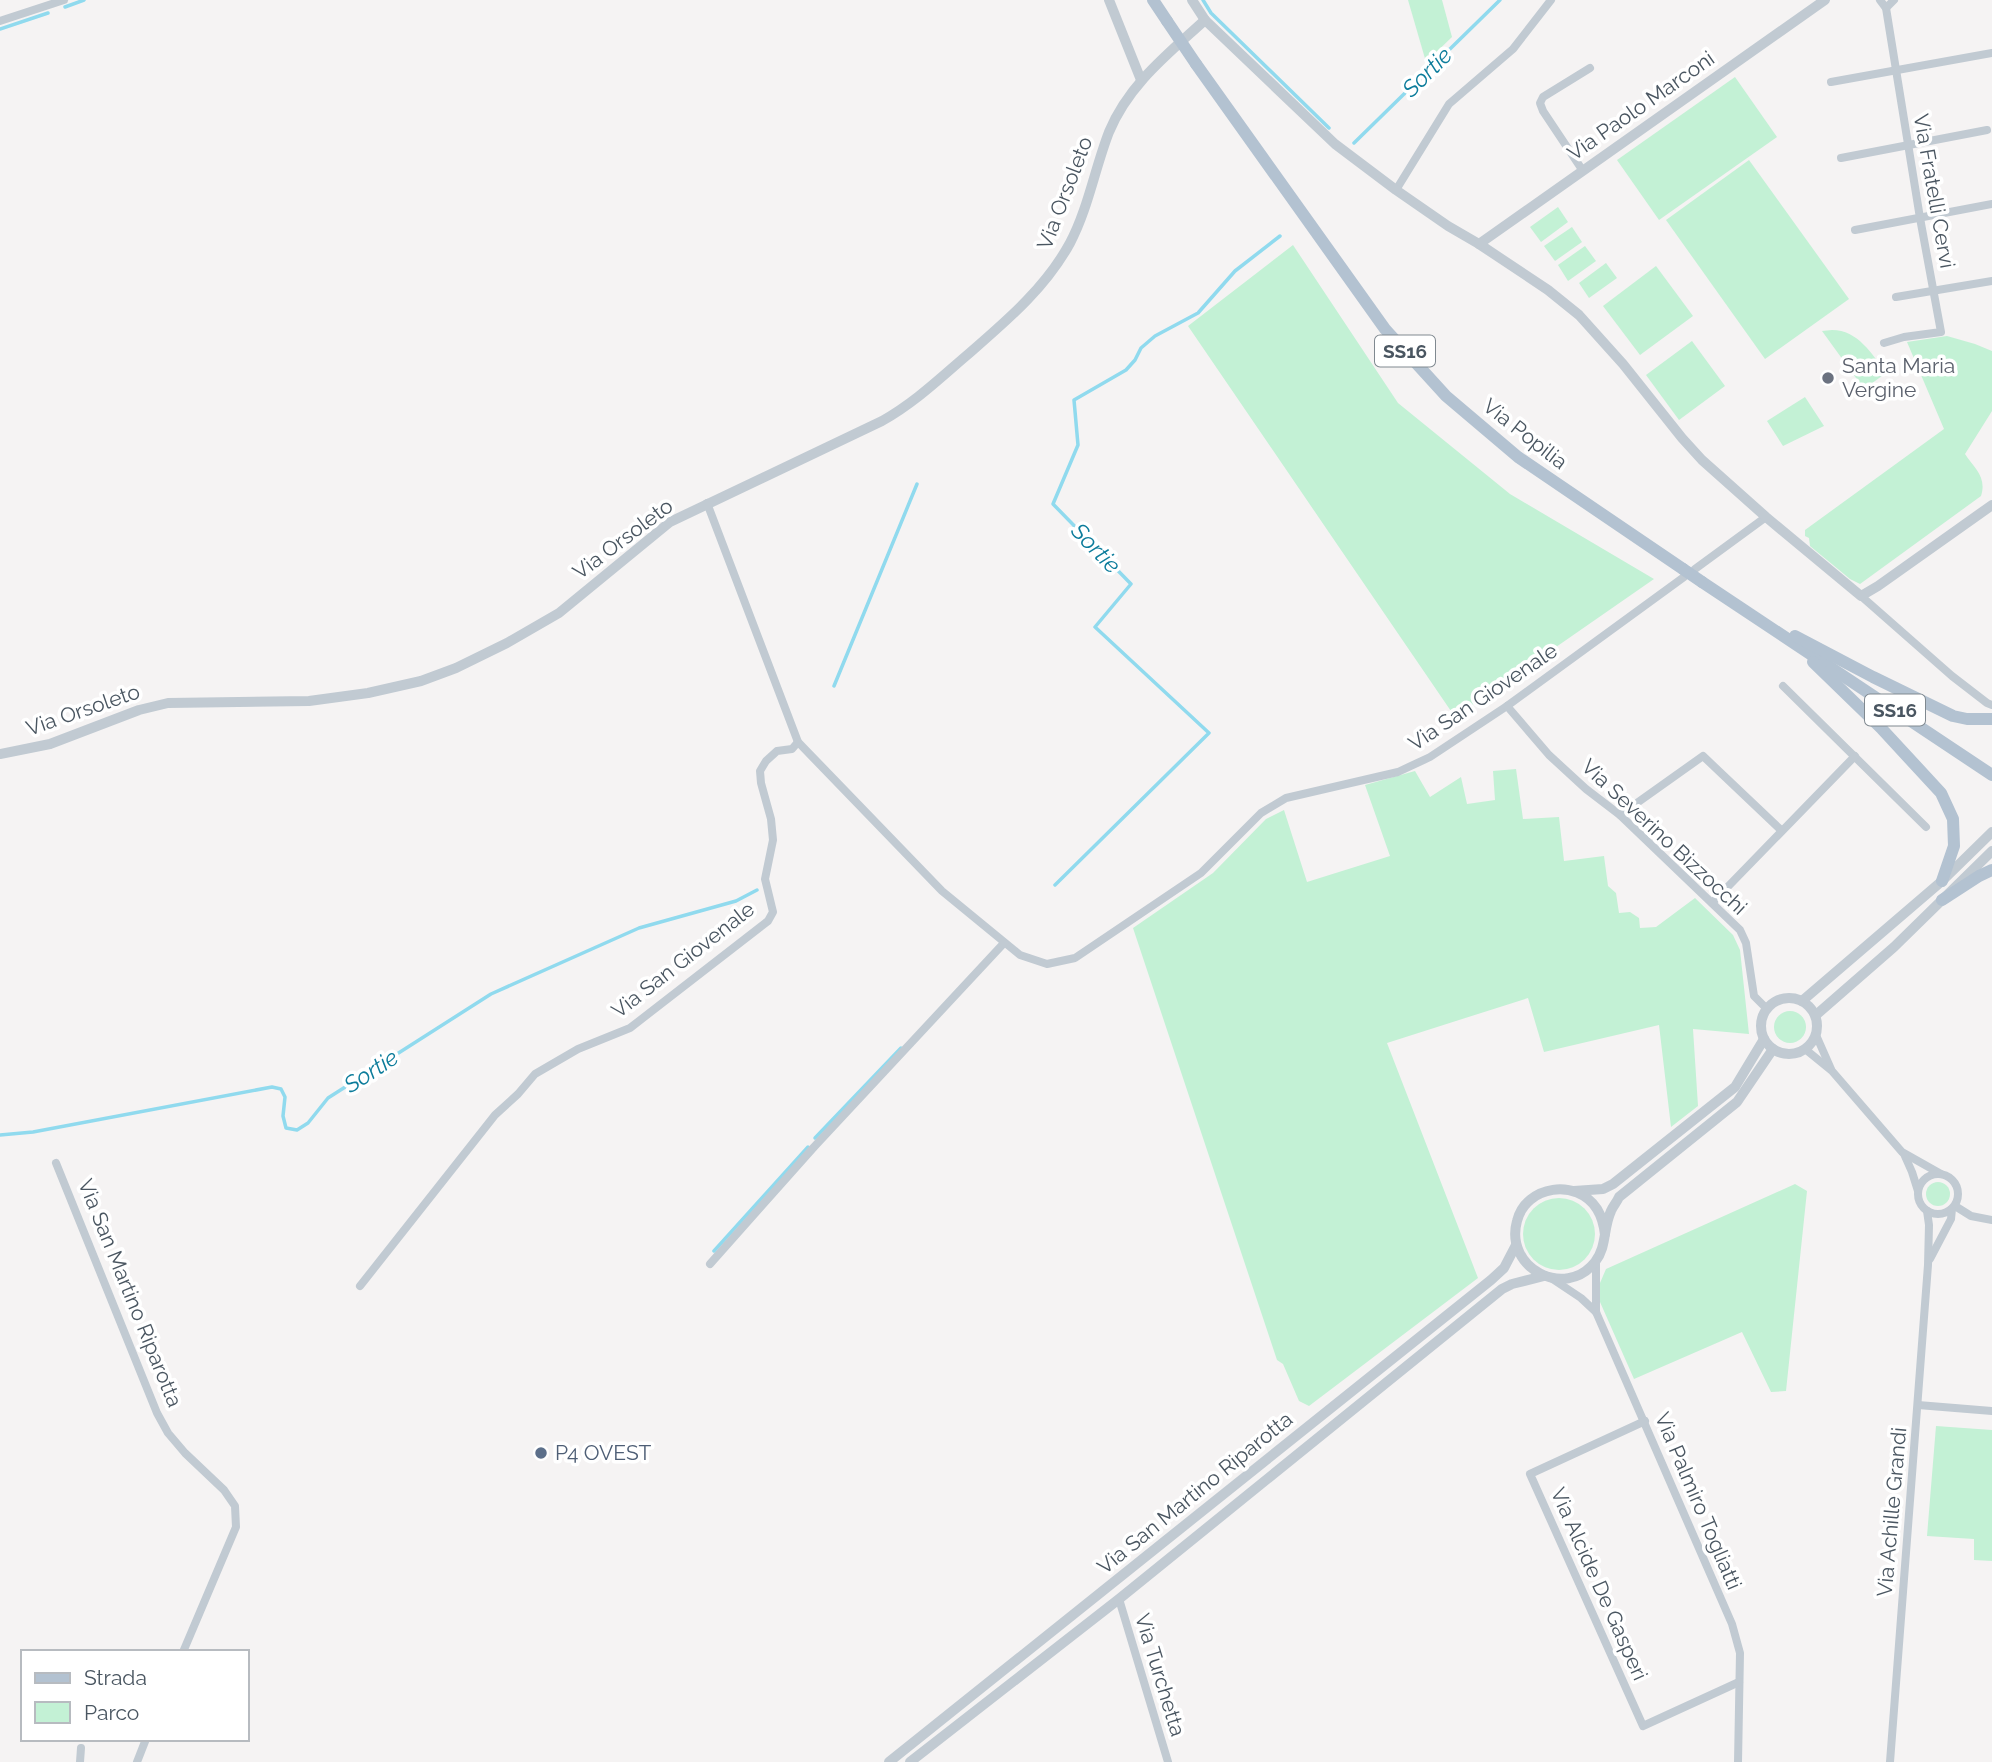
<svg xmlns="http://www.w3.org/2000/svg" width="1992" height="1762" viewBox="0 0 1992 1762" font-family="Raleway,sans-serif">
	<rect width="100%" height="100%" fill="#f5f3f3"/>
	<!-- green -->
	<g fill="#c3f1d5">
		<path d="M1408,0H1442L1452,37L1426,62Z"/>
		<path d="M1735,77L1777,137L1659,220L1617,160Z"/>
		<path d="M1749,160L1849,299L1765,359L1666,220Z"/>
		<path d="M1558,207L1568,222L1541,242L1530,227Z"/>
		<path d="M1572,227L1582,242L1555,261L1544,246Z"/>
		<path d="M1293,245L1398,403L1510,494L1654,579L1455,717L1188,326Z"/>
		<path d="M1585,246L1596,261L1568,281L1558,265Z"/>
		<path d="M1606,263L1617,278L1589,298L1579,283Z"/>
		<path d="M1656,266L1693,316L1640,355L1603,306Z"/>
		<path d="M1832,330C1858,330 1872,354 1886,373L1864,389L1822,331Z"/>
		<path d="M1947,336L1975,344L1992,351V411L1965,454C1975,469 1987,477 1981,496L1860,584L1850,579L1810,546L1809,538L1805,536V530L1944,429L1907,342Z"/>
		<path d="M1692,341L1725,386L1679,420L1646,375Z"/>
		<path d="M1805,397L1824,426L1783,446L1767,421Z"/>
		<path d="M1516,769L1523,819L1559,817L1564,861L1604,856L1608,886L1616,893L1619,913L1630,912L1639,918L1640,928L1656,927L1695,898L1733,935L1740,950L1749,1034L1693,1029L1698,1106L1671,1127L1659,1025L1544,1052L1528,998L1387,1043L1478,1278L1309,1406L1299,1401L1283,1364L1277,1360L1133,928L1213,873L1266,819L1284,810L1307,882L1390,856L1365,785L1415,771L1430,797L1461,777L1467,804L1495,800L1493,771Z"/>
		<circle cx="1790" cy="1027" r="16"/>
		<circle cx="1938" cy="1194" r="12"/>
		<path d="M1795,1184L1807,1191L1786,1391L1771,1392L1742,1332L1634,1379L1600,1302V1283L1606,1269Z"/>
		<circle cx="1559" cy="1234" r="36"/>
		<path d="M1936,1426L1992,1430V1561L1974,1560V1539L1927,1536Z"/>
	</g>
	<g fill="none" stroke-linecap="round" stroke-linejoin="round">
		<!-- stream -->
		<g stroke="#90daee" stroke-width="3.5">
			<path d="M1203,0L1211,13L1329,128"/>
			<path d="M65,7L84,0"/>
			<path d="M0,29L48,13"/>
			<path d="M1354,143L1500,0"/>
			<path d="M834,686L917,484"/>
			<path d="M1055,885L1209,733L1095,627L1131,584L1053,504L1078,445L1074,400L1126,370L1135,360L1141,348L1155,336L1198,313L1235,271L1280,236"/>
			<path d="M0,1135L33,1132L272,1087L281,1089L285,1097L283,1116L286,1128L297,1130L308,1123L328,1098L491,994L639,928L736,901L757,890"/>
			<path d="M815,1138L901,1048"/>
			<path d="M714,1251L808,1147"/>
		</g>
		<!-- minor -->
		<g stroke="#c1cad2" stroke-width="8">
			<path d="M1880,0L1886,8L1920,218L1941,332L1904,337L1884,343"/>
			<path d="M1886,8L1894,0"/>
			<path d="M0,21L64,0"/>
			<path d="M1831,82L1992,53"/>
			<path d="M1841,158L1987,130"/>
			<path d="M1583,171L1543,111L1540,103L1543,97L1590,68"/>
			<path d="M1396,190L1449,104L1513,49L1551,0"/>
			<path d="M1855,230L1992,204"/>
			<path d="M1896,297L1992,281"/>
			<path d="M707,503L798,742L942,891L1020,955L1047,964L1075,958L1201,873L1261,813L1286,798L1398,772L1430,757L1507,706L1684,577"/>
			<path d="M1695,569L1766,517"/>
			<path d="M1861,596L1952,676L1987,703L1992,705"/>
			<path d="M1783,686L1926,827"/>
			<path d="M1507,706L1549,755L1586,789L1620,815L1740,930L1746,943L1754,996L1767,1009"/>
			<path d="M1620,815L1703,756L1781,830"/>
			<path d="M1712,903L1855,756"/>
			<path d="M1816,1035L1831,1069"/>
			<path d="M1805,1049L1832,1071L1902,1152L1941,1174"/>
			<path d="M1904,1154L1912,1172L1918,1191"/>
			<path d="M56,1163L157,1413L168,1433L185,1453L224,1490L235,1506L236,1527L183,1652"/>
			<circle cx="1938" cy="1194" r="20"/>
			<path d="M1955,1206L1971,1216L1992,1220"/>
			<path d="M1930,1259L1951,1219L1952,1209"/>
			<path d="M1596,1261V1312L1732,1624L1740,1653L1738,1762"/>
			<path d="M710,1264L814,1147L1004,943"/>
			<path d="M1551,1278L1581,1298L1596,1312"/>
			<path d="M360,1286L495,1115L518,1094L535,1074L578,1049L630,1028L768,921L773,912L765,879L773,840L771,819L761,783L760,771L766,761L777,751L792,749L798,742"/>
			<path d="M1918,1405L1992,1411"/>
			<path d="M1645,1421L1530,1474L1643,1726L1739,1682"/>
			<path d="M1119,1599L1168,1762"/>
			<path d="M80,1762L81,1748"/>
			<path d="M137,1762L146,1739"/>
			<path d="M1890,1762L1928,1265L1929,1225L1927,1211"/>
		</g>
		<!-- tertiary -->
		<g stroke="#c1cad2" stroke-width="10">
			<path d="M1109,0L1141,80"/>
			<path d="M1192,0L1205,20L1335,144L1396,190L1448,226L1479,244L1548,290L1579,315L1623,364L1682,438L1702,460L1766,517L1861,596L1878,586L1992,505"/>
			<path d="M1479,244L1825,0"/>
			<path d="M0,754L50,744L139,710L168,703L309,701L368,693L421,681L456,668L507,643L559,613L670,522L882,421C914,403 938,380 966,356C1005,322 1045,289 1070,243C1088,209 1095,168 1109,132C1129,84 1168,54 1205,20"/>
			<circle cx="1789" cy="1026" r="28"/>
			<path d="M1802,1001L1942,881L1992,832"/>
			<path d="M1816,1015L1894,947L1992,851"/>
			<path d="M1574,1191L1603,1189L1613,1184L1735,1087L1764,1039"/>
			<path d="M1605,1235C1604,1225 1602,1217 1597,1209C1577,1178 1526,1185 1517,1221C1504,1268 1565,1300 1595,1262C1607,1247 1603,1228 1611,1211C1613,1206 1617,1202 1619,1197L1737,1102L1773,1049"/>
			<path d="M889,1762L1491,1280L1504,1268L1516,1245"/>
			<path d="M910,1762L1119,1599L1502,1289L1512,1284L1544,1276"/>
		</g>
		<!-- primary -->
		<g stroke="#b3c2d1" stroke-width="12">
			<path d="M1153,0L1167,21"/>
			<path d="M1196,64L1385,329L1446,396L1518,457L1683,569"/>
			<path d="M1702,582L1992,775"/>
			<path d="M1795,636L1873,677L1953,716L1967,719H1992"/>
			<path d="M1813,662L1881,728L1941,793L1953,819L1954,846L1942,881"/>
			<path d="M1942,900L1979,876L1992,870"/>
		</g>
		<!-- primary-bridge -->
		<g stroke="#b3c2d1" stroke-width="12">
			<path d="M1167,21L1196,64"/>
			<path d="M1683,569L1702,582"/>
		</g>
	</g>
	<!-- markers -->
	<circle fill="#6b7280" stroke="#fff" stroke-width="2.5" cx="1828" cy="378" r="7"/>
	<circle fill="#5c6f8a" stroke="#fff" stroke-width="2.5" cx="541" cy="1453" r="7"/>
	<g text-anchor="middle" stroke-width="7" stroke-linejoin="round" paint-order="stroke">
		<!-- shield labels -->
		<g fill="#fff" stroke="#808990" stroke-width="2">
			<rect x="1375" y="335.5" width="60" height="31" rx="5"/>
			<rect x="1865" y="694.5" width="60" height="31" rx="5"/>
		</g>
		<g font-size="19" font-weight="bold" fill="#4a5661">
			<text x="1405" y="358">SS16</text>
			<text x="1895" y="717">SS16</text>
		</g>
		<!-- street labels -->
		<g font-size="21" fill="#4a5661" stroke="#fff">
			<text transform="translate(1641 106) rotate(-35)" y="7">Via Paolo Marconi</text>
			<text transform="translate(1934 191) rotate(80)" y="7">Via Fratelli Cervi</text>
			<text transform="translate(1065 193) rotate(-69)" y="7">Via Orsoleto</text>
			<text transform="translate(1525 434) rotate(38)" y="7">Via Popilia</text>
			<text transform="translate(623 539) rotate(-37)" y="7">Via Orsoleto</text>
			<text transform="translate(1483 697) rotate(-34)" y="7">Via San Giovenale</text>
			<text transform="translate(83 710) rotate(-19)" y="7">Via Orsoleto</text>
			<text transform="translate(1664 837) rotate(43)" y="7">Via Severino Bizzocchi</text>
			<text transform="translate(683 960) rotate(-38)" y="7">Via San Giovenale</text>
			<text transform="translate(130 1293) rotate(68)" y="7">Via San Martino Riparotta</text>
			<text transform="translate(1195 1493) rotate(-39)" y="7">Via San Martino Riparotta</text>
			<text transform="translate(1698 1501) rotate(67)" y="7">Via Palmiro Togliatti</text>
			<text transform="translate(1892 1512) rotate(-85)" y="7">Via Achille Grandi</text>
			<text transform="translate(1599 1584) rotate(66)" y="7">Via Alcide De Gasperi</text>
			<text transform="translate(1160 1675) rotate(73)" y="7">Via Turchetta</text>
		</g>
		<!-- worship labels -->
		<g font-size="21" fill="#5b616d" stroke="#fff" text-anchor="start">
			<text x="1842" y="373">Santa Maria<tspan x="1842" dy="24">Vergine</tspan></text>
		</g>
		<!-- service labels -->
		<g font-size="21" fill="#4e5e75" stroke="#fff" text-anchor="start">
			<text x="555" y="1460">P4 OVEST</text>
		</g>
		<!-- water labels -->
		<g font-size="23" font-style="italic" fill="#0c7c9b" stroke="#fff">
			<text transform="translate(1427 72) rotate(-45)" y="8">Sortie</text>
			<text transform="translate(1096 548) rotate(46)" y="8">Sortie</text>
			<text transform="translate(371 1071) rotate(-33)" y="8">Sortie</text>
		</g>
	</g>
	<!-- legend -->
	<rect x="21" y="1650" width="228" height="91" fill="#ffffff" stroke="#b7bbc0" stroke-width="2"/>
	<rect x="35" y="1673" width="35" height="10" fill="#b3c2d1" stroke="#b7bbc0" stroke-width="2"/>
	<text x="84" y="1685" font-size="21" fill="#4a5661">Strada</text>
	<rect x="35" y="1702" width="35" height="21" fill="#c3f1d5" stroke="#b7bbc0" stroke-width="2"/>
	<text x="84" y="1720" font-size="21" fill="#4a5661">Parco</text>
</svg>
